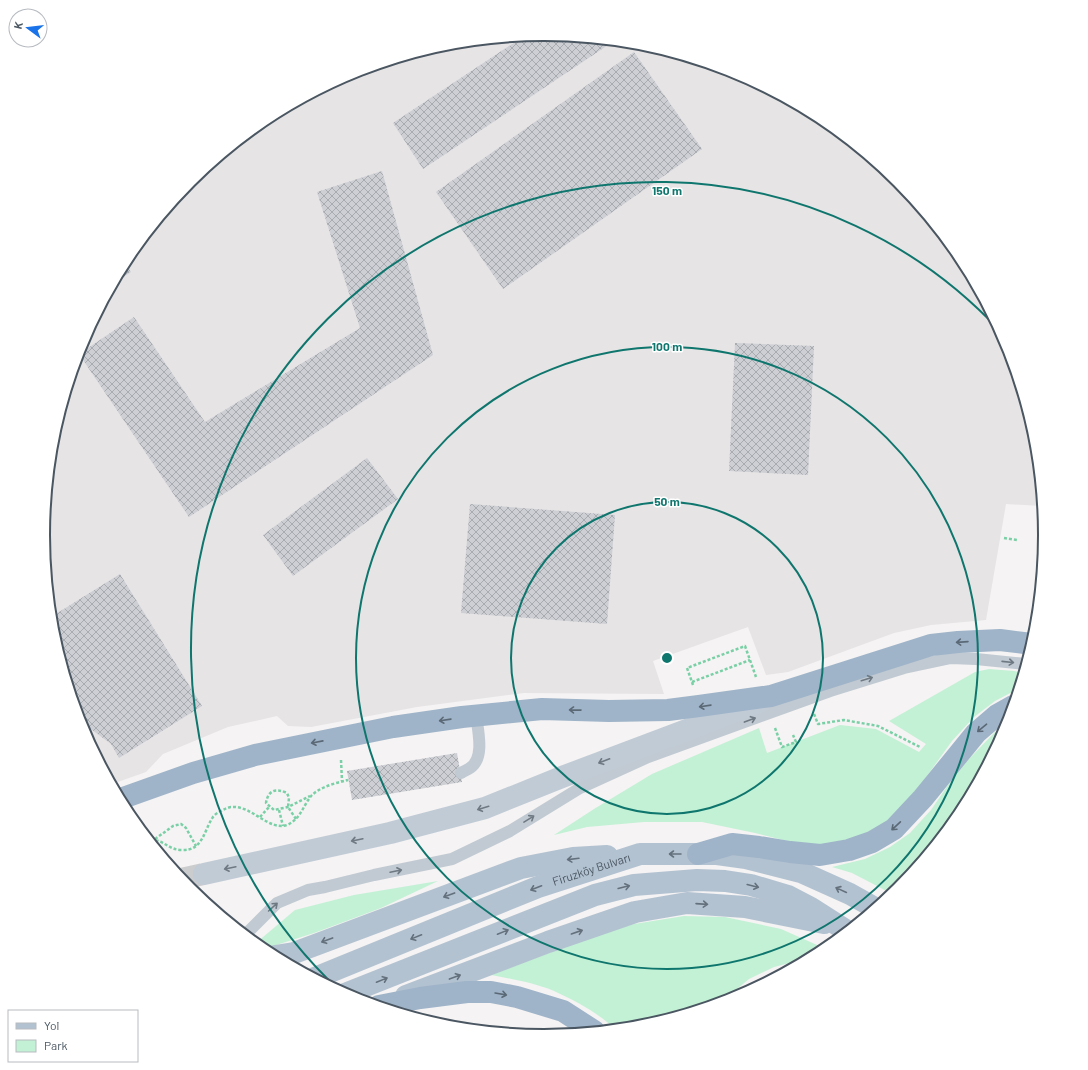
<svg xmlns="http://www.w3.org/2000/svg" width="1088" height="1070" viewBox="0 0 1088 1070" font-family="Barlow,sans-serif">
	<defs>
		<pattern id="building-cross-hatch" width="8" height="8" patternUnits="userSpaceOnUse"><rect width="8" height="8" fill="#cdcfd5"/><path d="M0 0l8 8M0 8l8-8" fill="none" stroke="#a8abb0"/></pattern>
	</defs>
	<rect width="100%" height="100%" fill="#f5f3f3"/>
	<!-- education -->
	<path fill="#e6e4e5" d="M544,34L642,44L736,72L823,119L898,181L961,257L1007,343L1035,437L1042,506L1006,504L986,620L931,625L894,633L788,672L766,675L748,627L653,661L664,694L524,693L417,707L311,727L288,726L277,716L228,727L163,754L146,772L112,784L81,727L53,633L43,535L53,437L81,343L128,256L190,181L266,118L352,72L446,44Z"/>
	<!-- green -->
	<g fill="#c3f1d5">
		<path d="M989,669L1014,671L1023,673L1018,689L995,701L974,717L952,741L914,794L886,823L851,840L822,845L799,844L755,833L702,822H644L587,827L554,835L594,809L652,774L759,728L767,753L840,725L876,729L919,752L926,744L889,721L975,672Z"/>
		<path d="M1008,724L980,776L968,792L954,821L898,889L892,894L879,887L852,873L832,867L865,859L890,847L910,833L931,810L948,785L968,760L995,732Z"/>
		<path d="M438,881L381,908L314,933L270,947L256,943L295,910L354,895Z"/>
		<path d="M684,916L725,917L781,929L826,949L806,960L797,961L774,967L749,979L727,997L724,1002L642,1026L615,1029C598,1013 576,1001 554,991C535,983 511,979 491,975L601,933L634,924Z"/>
	</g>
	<!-- building -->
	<g fill="url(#building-cross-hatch)">
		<path d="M544,34L614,41L423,169L393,123L524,36Z"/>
		<path d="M634,52L702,149L503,289L436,192Z"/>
		<path d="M382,171L433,355L189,517L79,354L134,317L205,422L360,328L317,192Z"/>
		<path d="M125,262L131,272L113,284Z"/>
		<path d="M735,343L814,346L808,475L729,471Z"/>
		<path d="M367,458L398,499L293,576L263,535Z"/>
		<path d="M470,504L615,515L607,624L461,613Z"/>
		<path d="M120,574L202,706L119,758L111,744L84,724H80L53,633L51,617Z"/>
		<path d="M457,753L462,782L352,800L347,771Z"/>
	</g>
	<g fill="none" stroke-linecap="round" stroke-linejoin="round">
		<!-- secondary-tunnel -->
		<path stroke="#caccce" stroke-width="22" stroke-dasharray="22 11" stroke-linecap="butt" d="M181,879L204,874"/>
		<!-- path -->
		<g stroke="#7ad0a6" stroke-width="2.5" stroke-dasharray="3 2" stroke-linecap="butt">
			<path d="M1004,538L1017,540"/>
			<path d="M692,682L750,660"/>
			<path d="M693,685L687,668L745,646L756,677"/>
			<path d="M814,714L818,724L844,720L878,726L920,747"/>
			<path d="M775,728L782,747L796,742L793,735"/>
			<path d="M341,760L342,781"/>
			<path d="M279,810L283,826"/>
			<path d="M260,817L269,807"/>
			<path d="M296,819L288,807L289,798L287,793C276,788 268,790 266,803L274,810L288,807L310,796"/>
			<path d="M155,839L173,826L181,824L186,828L196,846"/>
			<path d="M151,842L155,840C165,842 170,850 182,850C203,851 204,830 213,817C216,813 221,811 225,809C227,808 230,807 231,807C252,805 268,831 287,825C301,819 303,805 312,795C322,786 336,783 348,780"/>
		</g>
		<!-- service -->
		<g stroke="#c1cad2" stroke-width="12">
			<path d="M461,773C464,771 467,770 470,768C485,758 478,731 476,715"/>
			<path d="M245,935L277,903L308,890L325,887L374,875L452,859L510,831L580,788L648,757L830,691L904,668L951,658L976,659L1026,664"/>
		</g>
		<!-- secondary -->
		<path stroke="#c1cbd6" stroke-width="22" d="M204,874L390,833L485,808L562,777L721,717L761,701"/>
		<!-- primary -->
		<g stroke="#b3c2d1" stroke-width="22">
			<path d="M275,956L294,953L521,868L573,858L607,856"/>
			<path id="s1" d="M315,978L538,887L640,854H717L746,858L801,872L850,894L875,908"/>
			<path d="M345,994L595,895L634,885L697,880L725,881L751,885L788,896L811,908L847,931"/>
			<path d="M406,996L548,942L635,912L687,903L745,907L824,923"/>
		</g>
		<!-- trunk -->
		<g stroke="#9fb4c9" stroke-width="22">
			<path d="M120,799L193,773L255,755L393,727L462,717L542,709L609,711L668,710L699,706L771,696L931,645L958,642L1000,640L1032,644"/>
			<path d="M698,854L732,844L759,847L790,852L820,855L849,850L872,842L894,829L923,798L976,733L997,715L1013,706"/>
			<path d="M379,1006L420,998L467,992H491L517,997L563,1011L594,1031"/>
		</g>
	</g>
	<!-- one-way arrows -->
	<defs><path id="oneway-shaft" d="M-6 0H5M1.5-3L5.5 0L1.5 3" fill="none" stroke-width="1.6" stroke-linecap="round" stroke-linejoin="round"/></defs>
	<g stroke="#5b6976">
		<use href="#oneway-shaft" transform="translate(962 642) rotate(176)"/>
		<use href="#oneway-shaft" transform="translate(705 706) rotate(172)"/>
		<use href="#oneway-shaft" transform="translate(575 710) rotate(-179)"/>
		<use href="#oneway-shaft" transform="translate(445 720) rotate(172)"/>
		<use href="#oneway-shaft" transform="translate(982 728) rotate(140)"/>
		<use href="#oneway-shaft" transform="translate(317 742) rotate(169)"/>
		<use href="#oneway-shaft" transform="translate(896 826) rotate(137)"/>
		<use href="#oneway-shaft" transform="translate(501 994) rotate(10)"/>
	</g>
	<g stroke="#6e7983">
		<use href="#oneway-shaft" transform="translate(1008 662) rotate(6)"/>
		<use href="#oneway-shaft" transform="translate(867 679) rotate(-17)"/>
		<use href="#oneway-shaft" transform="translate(750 720) rotate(-20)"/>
		<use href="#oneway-shaft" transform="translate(529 819) rotate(-32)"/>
		<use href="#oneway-shaft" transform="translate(396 871) rotate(-12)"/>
		<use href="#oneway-shaft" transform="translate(273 907) rotate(-42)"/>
	</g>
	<g stroke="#6e7984">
		<use href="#oneway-shaft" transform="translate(604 761) rotate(159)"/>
		<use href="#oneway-shaft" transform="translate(483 808) rotate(163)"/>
		<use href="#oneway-shaft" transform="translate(357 840) rotate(168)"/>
		<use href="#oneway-shaft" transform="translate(230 868) rotate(168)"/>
	</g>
	<g stroke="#64717d">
		<use href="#oneway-shaft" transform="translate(675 854) rotate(180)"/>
		<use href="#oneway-shaft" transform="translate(573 859) rotate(173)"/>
		<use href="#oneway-shaft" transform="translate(753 886) rotate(14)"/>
		<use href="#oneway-shaft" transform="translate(624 887) rotate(-14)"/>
		<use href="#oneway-shaft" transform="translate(536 888) rotate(159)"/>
		<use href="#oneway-shaft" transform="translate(841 890) rotate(-155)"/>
		<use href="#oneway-shaft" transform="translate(449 895) rotate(160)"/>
		<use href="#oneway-shaft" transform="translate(702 904) rotate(4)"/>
		<use href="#oneway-shaft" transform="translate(503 932) rotate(-22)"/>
		<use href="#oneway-shaft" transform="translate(577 932) rotate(-19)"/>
		<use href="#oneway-shaft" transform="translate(416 937) rotate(158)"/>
		<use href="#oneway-shaft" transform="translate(327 940) rotate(160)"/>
		<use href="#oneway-shaft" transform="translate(455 977) rotate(-20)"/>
		<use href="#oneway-shaft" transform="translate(382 980) rotate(-22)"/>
	</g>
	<!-- distance rings -->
	<g fill="none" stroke="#0f766e" stroke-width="2">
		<circle cx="667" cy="658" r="156"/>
		<circle cx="667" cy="658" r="311"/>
		<path d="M340 991A467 467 0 1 1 1000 331"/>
	</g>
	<g text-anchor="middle" stroke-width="3" stroke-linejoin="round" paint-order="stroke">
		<!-- street labels -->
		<g font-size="12" fill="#4a5661" stroke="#fff">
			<text dy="4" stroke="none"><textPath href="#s1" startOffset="297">Firuzköy Bulvarı</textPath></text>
		</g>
	</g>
	<!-- crop -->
	<path d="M0 0H1088V1070H0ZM50 535a494 494 0 1 1 988 0a494 494 0 1 1-988 0Z" fill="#fff" fill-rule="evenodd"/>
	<path fill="none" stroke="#4a5661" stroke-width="2" d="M50 535a494 494 0 1 1 988 0a494 494 0 1 1-988 0Z"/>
	<circle cx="667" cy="658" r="6" fill="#0f766e" stroke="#fff" stroke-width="2"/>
	<g font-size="12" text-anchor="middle" font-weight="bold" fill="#0f766e" stroke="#fff" stroke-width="3" stroke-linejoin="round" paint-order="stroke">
		<text x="667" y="195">150 m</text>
		<text x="667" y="351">100 m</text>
		<text x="667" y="506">50 m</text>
	</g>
	<!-- legend -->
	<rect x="8" y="1010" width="130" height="52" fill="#ffffff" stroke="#b7bbc0"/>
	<rect x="16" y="1023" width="20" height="6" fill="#b3c2d1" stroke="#b7bbc0"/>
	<text x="44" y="1030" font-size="12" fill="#4a5661">Yol</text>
	<rect x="16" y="1040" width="20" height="12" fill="#c3f1d5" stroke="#b7bbc0"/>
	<text x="44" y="1050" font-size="12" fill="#4a5661">Park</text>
	<!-- north arrow -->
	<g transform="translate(28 28) rotate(285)"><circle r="19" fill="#ffffff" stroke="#b7bbc0"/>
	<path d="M0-3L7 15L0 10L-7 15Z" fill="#1a73e8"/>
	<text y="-6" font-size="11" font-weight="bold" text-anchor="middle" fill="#4a5661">K</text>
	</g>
</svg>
